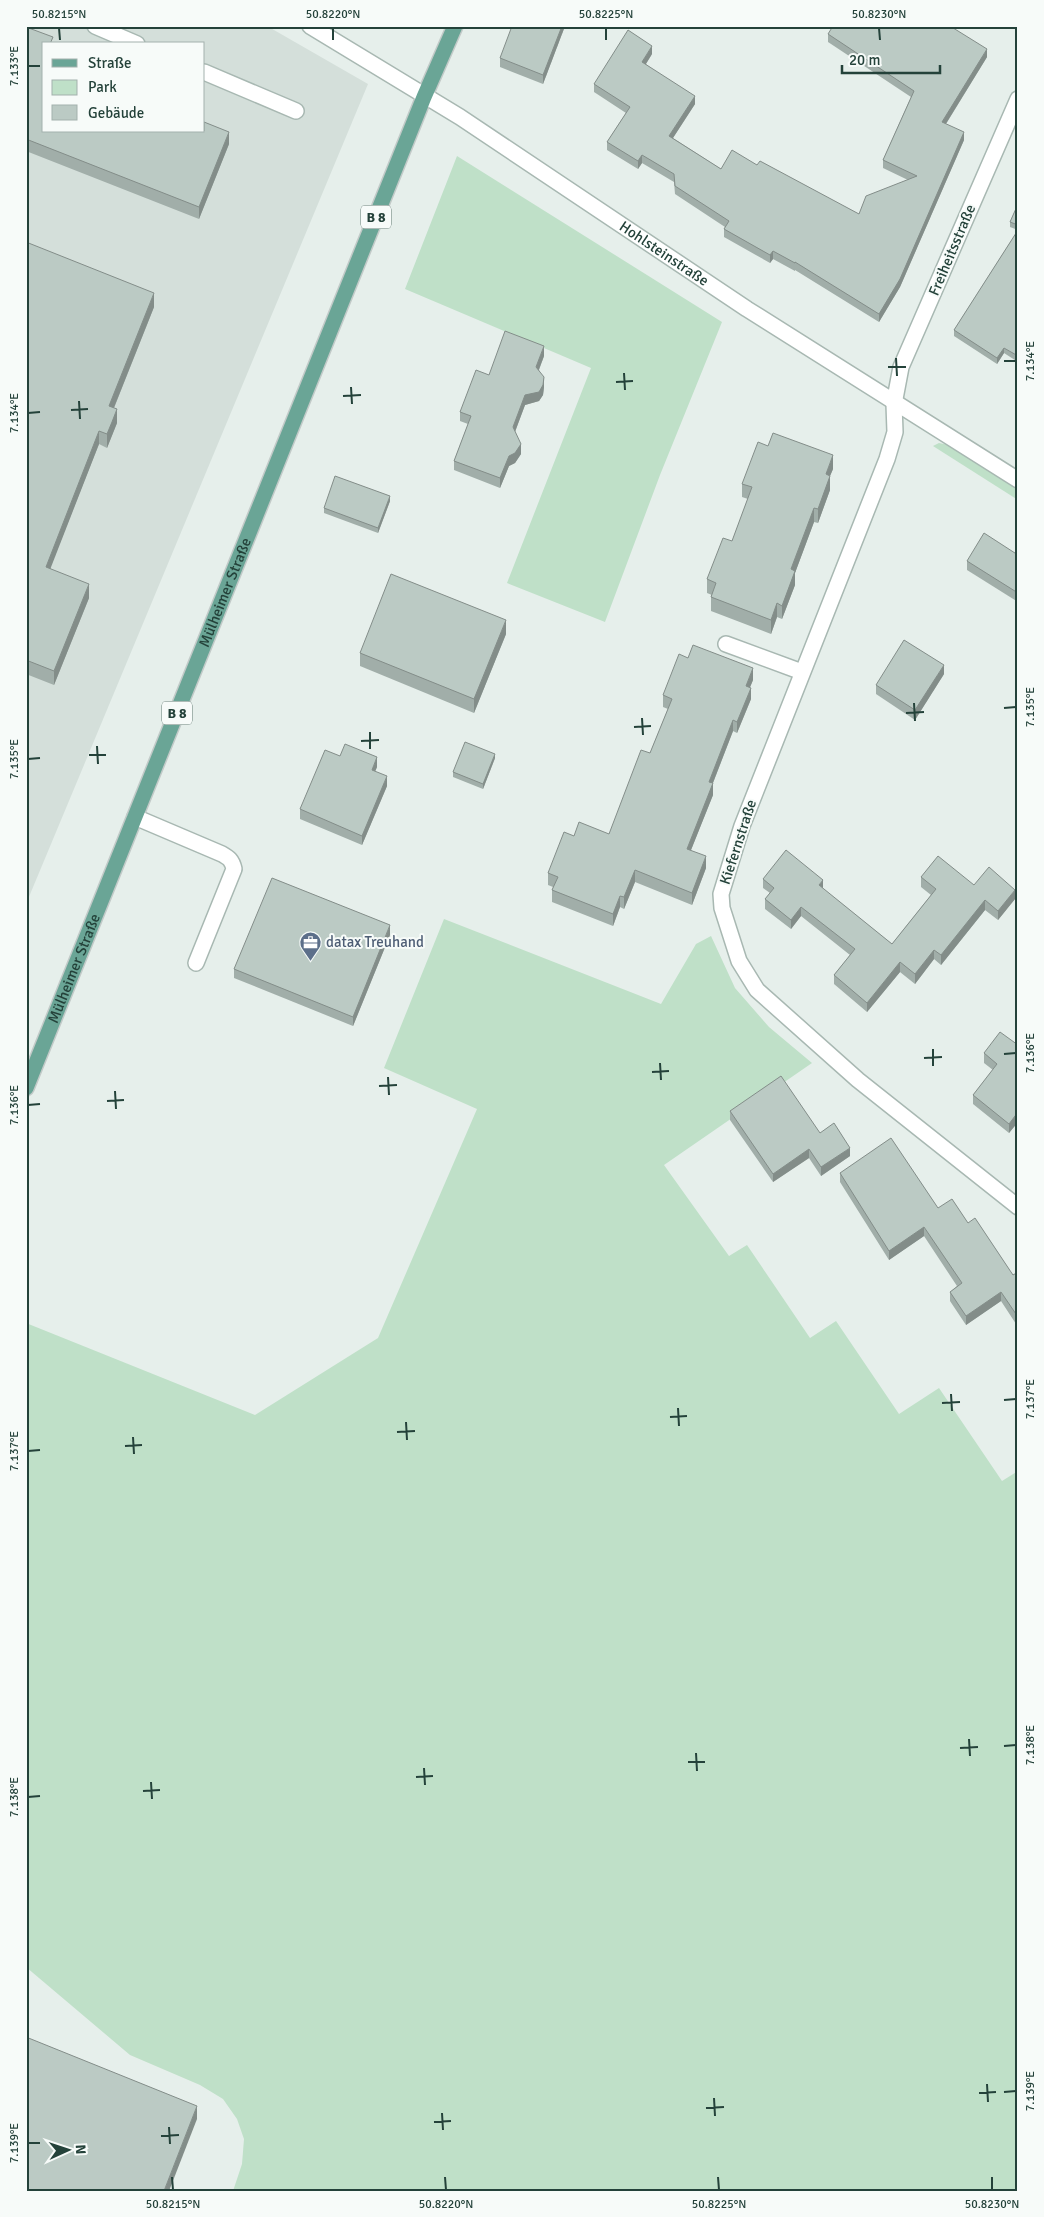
<svg xmlns="http://www.w3.org/2000/svg" width="1044" height="2217" viewBox="0 0 1044 2217" font-family="Signika,sans-serif">
	<rect width="100%" height="100%" fill="#e6efeb"/>
	<!-- built -->
	<path fill="#d4dfda" fill-rule="evenodd" d="M26,26H267L368,84L26,904ZM44,44H204V131H44Z"/>
	<!-- green -->
	<g fill="#bfe0c8">
		<path d="M457,156L722,322L660,475L605,622L507,583L591,368L405,289Z"/>
		<path d="M939,443L954,446L1018,486V500L933,446Z"/>
		<path d="M444,919L661,1004L696,944L711,936L735,988L769,1027L812,1063L664,1165L729,1256L747,1245L810,1338L836,1321L899,1414L939,1388L1002,1481L1018,1471V2191H233L242,2164L244,2139L237,2119L223,2099L200,2085L130,2055L26,1967V1323L255,1415L378,1338L477,1109L384,1068Z"/>
	</g>
	<g fill="none" stroke-linecap="round" stroke-linejoin="round">
		<defs>
			<g id="minor">
				<path d="M95,26L137,44"/>
				<path id="s1" d="M310,26L460,117L747,309L1018,480"/>
				<path d="M204,72L296,111"/>
				<path d="M1018,99L901,367L894,404L895,432L887,459L742,826L721,894L722,908L739,961L757,990L858,1080L1018,1207"/>
				<path d="M726,644L802,672"/>
				<path d="M135,817L222,854C229,858 232,860 234,869L196,963"/>
			</g>
			<g id="major">
				<path id="s2" d="M26,1088L424,97L455,26"/>
			</g>
		</defs>
		<!-- minor casing -->
		<use href="#minor" stroke="#a8b8b2" stroke-width="18"/>
		<!-- major casing -->
		<use href="#major" stroke="#c2cac8" stroke-width="18"/>
		<!-- minor -->
		<use href="#minor" stroke="#fff" stroke-width="15"/>
		<!-- major -->
		<use href="#major" stroke="#6aa596" stroke-width="15"/>
	</g>
	<!-- wall -->
	<g fill="#a1aea9">
		<path d="M565,26L543,84L500,67V58Z"/>
		<path d="M26,27L53,44H44V131L229,144L199,219L26,151Z"/>
		<path d="M828,34L987,57L946,124L964,140L900,287L879,322L795,270V271L773,259L770,263L724,237V229L725,227L675,194L674,182L642,163L638,169L607,150V142L626,113L594,92V84L652,54L646,64L695,104L673,138L721,169L757,165L859,214L908,180L883,168V160L911,97L828,42Z"/>
		<path d="M1018,204V362L1004,353L997,364L954,336V330L1018,230L1010,227V222Z"/>
		<path d="M26,242L154,307L114,408L117,423L107,448L99,444L50,568L89,598L54,685L26,674Z"/>
		<path d="M544,356L539,370L544,387L543,395L539,401L525,405L515,432L521,454L515,463L509,466L500,488L454,470V461L468,424L460,421V412L489,375Z"/>
		<path d="M833,469L830,476V490L818,523L814,522L795,573V585L782,619L777,617L771,634L711,611V597L712,595L707,593V579L732,541L748,499L742,497V484Z"/>
		<path d="M390,501L378,533L324,513V508Z"/>
		<path d="M1018,555V602L967,570V561Z"/>
		<path d="M506,634L474,713L360,666V653Z"/>
		<path d="M944,674L915,720L876,694V685Z"/>
		<path d="M753,680L750,687L751,699L737,733L733,731L713,783V795L691,850L706,868L692,905L635,882L624,909L620,907L613,926L552,902V890L553,887L548,885V873L574,836L609,834L650,753L668,709L663,707V695Z"/>
		<path d="M340,756L377,767L375,771L387,786L362,845L300,819V809Z"/>
		<path d="M495,758L483,789L453,777V772Z"/>
		<path d="M921,877L974,885L1015,899L998,920L985,910L941,965L934,959L915,984L900,972L867,1012L834,984V975L850,955L801,916L791,929L765,909V899L770,893L763,888V879L823,889L892,944L931,895L921,887Z"/>
		<path d="M390,935L353,1026L234,978V969Z"/>
		<path d="M1018,1045V1122L1009,1133L973,1104V1095L993,1070L984,1063V1053Z"/>
		<path d="M730,1111L820,1133L850,1156L821,1176L809,1158L773,1182L730,1120Z"/>
		<path d="M840,1173L938,1208L968,1223L1013,1275L1018,1272V1327L1001,1301L966,1325L950,1301V1292L957,1286L924,1236L889,1260L840,1182Z"/>
	</g>
	<!-- shaded-wall -->
	<g fill="#838d89">
		<path d="M562,26H565L543,84V75Z"/>
		<path d="M652,46V54L642,70V62Z"/>
		<path d="M987,49V57L942,130V122Z"/>
		<path d="M695,96V104L669,144V136Z"/>
		<path d="M229,132V144L199,219V207Z"/>
		<path d="M964,132V140L900,287L879,322V314Z"/>
		<path d="M642,155V163L638,169V161Z"/>
		<path d="M773,251V259L770,263V255Z"/>
		<path d="M154,293V307L109,420V406Z"/>
		<path d="M544,346V356L536,377V367Z"/>
		<path d="M1004,348V353L997,364V358Z"/>
		<path d="M544,377V387L543,395L539,401L525,405L513,437V427L525,395Z"/>
		<path d="M117,409V423L107,448V434Z"/>
		<path d="M99,431V444L46,580V567Z"/>
		<path d="M521,444V454L515,463L509,466L500,488V478L509,456Z"/>
		<path d="M833,455V469L830,476V490L818,523V509L826,474Z"/>
		<path d="M390,496V501L378,533V528Z"/>
		<path d="M814,508V522L795,573V585L782,619V606L791,569Z"/>
		<path d="M89,584V598L54,685V671Z"/>
		<path d="M777,603V617L771,634V620Z"/>
		<path d="M506,620V634L474,713V699Z"/>
		<path d="M944,665V674L915,720V710Z"/>
		<path d="M753,668V680L746,697V686Z"/>
		<path d="M751,688V699L737,733V722Z"/>
		<path d="M733,720V731L709,793V782Z"/>
		<path d="M495,754V758L483,789V784Z"/>
		<path d="M377,757V767L372,779V770Z"/>
		<path d="M387,776V786L362,845V836Z"/>
		<path d="M713,783V795L687,860V849Z"/>
		<path d="M706,856V868L692,905V893Z"/>
		<path d="M635,870V882L624,909V897Z"/>
		<path d="M823,880V889L819,885Z"/>
		<path d="M1015,890V899L998,920V911Z"/>
		<path d="M620,896V907L613,926V914Z"/>
		<path d="M985,900V910L941,965V955Z"/>
		<path d="M801,907V916L791,929V920Z"/>
		<path d="M390,925V935L353,1026V1017Z"/>
		<path d="M934,950V959L915,984V974Z"/>
		<path d="M900,962V972L867,1012V1003Z"/>
		<path d="M1018,1112V1122L1009,1133V1124Z"/>
		<path d="M850,1148V1156L821,1176V1167Z"/>
		<path d="M809,1149V1158L773,1182V1174Z"/>
		<path d="M924,1227V1236L889,1260V1251Z"/>
		<path d="M1001,1292V1301L966,1325V1316Z"/>
		<path d="M197,2106V2119L169,2191H164Z"/>
	</g>
	<!-- building -->
	<g fill="#bbcac4" stroke="#838d89">
		<path d="M512,26H562L543,75L500,58Z"/>
		<path d="M833,26H950L987,49L942,122L964,132L900,279L879,314L795,262V263L773,251L770,255L724,229L729,221L675,186L674,174L642,155L638,161L607,142L630,107L594,84L628,30L652,46L642,62L695,96L669,136L721,169L732,150L757,165L760,161L859,214L866,196L917,176L883,160L914,91L828,34Z"/>
		<path d="M26,27L53,37L50,44H44V131H204V122L229,132L199,207L26,139Z"/>
		<path d="M1018,204V225L1010,222Z"/>
		<path d="M1018,230V356L1004,348L997,358L954,330Z"/>
		<path d="M26,242L154,293L109,406L117,409L112,422L107,434L99,431L46,567L89,584L54,671L26,660Z"/>
		<path d="M505,331L544,346L536,367L544,377L543,385L539,392L525,395L513,427L521,444L515,453L509,456L500,478L454,461L471,416L460,412L476,370L489,375Z"/>
		<path d="M773,433L833,455L826,474L830,476L818,509L814,508L791,569L795,571L782,606L777,603L771,620L711,597L716,583L707,579L723,538L732,541L752,487L742,484L758,442L768,446Z"/>
		<path d="M335,476L390,496L378,528L324,508Z"/>
		<path d="M984,533L1018,555V593L967,561Z"/>
		<path d="M391,574L506,620L474,699L360,653Z"/>
		<path d="M904,640L944,665L915,710L876,685Z"/>
		<path d="M693,645L753,668L746,686L751,688L737,722L733,720L709,782L713,783L687,849L706,856L692,893L635,870L624,897L620,896L613,914L552,890L558,877L548,873L564,832L574,836L579,822L609,834L641,750L650,753L672,699L663,695L679,654L688,658Z"/>
		<path d="M465,742L495,754L483,784L453,772Z"/>
		<path d="M345,744L377,757L372,770L387,776L362,836L300,809L325,750L340,756Z"/>
		<path d="M786,850L823,880L819,885L892,944L936,889L921,877L938,856L974,885L989,867L1015,890L998,911L985,900L941,955L934,950L915,974L900,962L867,1003L834,975L855,949L801,907L791,920L765,899L774,888L763,879Z"/>
		<path d="M272,878L390,925L353,1017L234,969Z"/>
		<path d="M1000,1032L1018,1045V1112L1009,1124L973,1095L997,1064L984,1053Z"/>
		<path d="M781,1076L820,1133L834,1123L850,1148L821,1167L809,1149L773,1174L730,1111Z"/>
		<path d="M891,1138L938,1208L952,1199L968,1223L975,1218L1013,1275L1018,1272V1317L1001,1292L966,1316L950,1292L962,1283L924,1227L889,1251L840,1173Z"/>
		<path d="M26,2037L197,2106L164,2191H26Z"/>
	</g>
	<!-- ticks -->
	<path fill="none" stroke="#24423a" stroke-width="2" d="M59,28L60,40M333,28V40M606,28V40M879,28L880,40M28,66H40M896,358L897,376M1004,361H1016M888,367H906M624,373L625,390M616,382L633,381M351,387L352,404M343,396L361,395M79,401L80,419M71,410L88,409M28,413L40,412M914,703L915,721M1004,708L1016,707M906,713L924,712M642,718L643,735M634,727L651,726M370,732V749M361,741L379,740M97,746L98,764M89,755H106M28,759L40,758M933,1049V1066M1004,1054L1016,1053M924,1058L942,1057M660,1063L661,1080M652,1072L669,1071M388,1077L389,1095M379,1086L397,1085M115,1091L116,1109M107,1101L124,1100M28,1105L40,1104M951,1394L952,1411M1004,1400L1016,1399M942,1403L960,1402M678,1408L679,1426M670,1417L687,1416M406,1422L407,1440M397,1432L415,1431M133,1437L134,1454M125,1446L142,1445M28,1451L40,1450M969,1739L970,1756M1004,1746L1016,1745M960,1748L978,1747M696,1753L697,1771M688,1762H705M424,1768L425,1785M416,1777L433,1776M151,1782L152,1799M143,1791L160,1790M28,1797L40,1796M987,2084L988,2102M1004,2092L1016,2091M979,2093L996,2092M714,2098L715,2116M706,2108L724,2107M442,2113L443,2130M434,2122L451,2121M169,2127L170,2144M161,2136L179,2135M28,2143H40M172,2177L173,2190M445,2177L446,2190M718,2177L719,2190M992,2177V2190"/>
	<!-- icons -->
	<defs>
		<symbol id="office-pin" viewBox="-11 -11 22 30"><path d="M0 17L-7.5 6A9.5 9.5 0 1 1 7.5 6Z" fill="#5c6f8a" stroke="#f7fbf9"/><path d="M-6-3h4V-5.5h4V-3h4V5H-6ZM-1-4.5V-3h2v-1.5ZM-6 0V1H6V0Z" fill="#fff"/></symbol>
	</defs>
	<g fill-rule="evenodd">
		<use href="#office-pin" x="298" y="930" width="25" height="34"/>
	</g>
	<g text-anchor="middle" stroke-width="4" stroke-linejoin="round" paint-order="stroke">
		<!-- shield labels -->
		<g fill="#f7fbf9" stroke="#637a73" stroke-width="1">
			<rect x="361" y="205.5" width="30" height="23" rx="4"/>
			<rect x="162" y="701.5" width="30" height="23" rx="4"/>
		</g>
		<g font-size="14" font-weight="bold" fill="#24423a">
			<text x="376" y="222">B 8</text>
			<text x="177" y="718">B 8</text>
		</g>
		<!-- street labels -->
		<g font-size="15" fill="#24423a" stroke="#f7fbf9">
			<text transform="translate(952 250) rotate(-67)" y="5">Freiheitsstraße</text>
			<text dy="5" stroke="none"><textPath href="#s1" startOffset="421">Hohlsteinstraße</textPath></text>
			<text dy="5" stroke="none"><textPath href="#s2" startOffset="534">Mülheimer Straße</textPath></text>
			<text transform="translate(738 842) rotate(-72)" y="5">Kiefernstraße</text>
			<text dy="5" stroke="none"><textPath href="#s2" startOffset="129">Mülheimer Straße</textPath></text>
		</g>
		<!-- service labels -->
		<g font-size="15" fill="#4e5e75" stroke="#f7fbf9" text-anchor="start">
			<text x="326" y="947">datax Treuhand</text>
		</g>
	</g>
	<!-- border -->
	<rect width="1044" height="2217" fill="none" stroke="#f7fbf9" stroke-width="55"/>
	<!-- legend -->
	<rect x="42" y="42" width="162" height="90" fill="#f7fbf9" stroke="#a3b1ad"/>
	<rect x="52" y="59" width="25" height="8" fill="#6aa596" stroke="#a3b1ad"/>
	<text x="88" y="68" font-size="15" fill="#24423a">Straße</text>
	<rect x="52" y="80" width="25" height="15" fill="#bfe0c8" stroke="#a3b1ad"/>
	<text x="88" y="92" font-size="15" fill="#24423a">Park</text>
	<rect x="52" y="105" width="25" height="15" fill="#bbcac4" stroke="#a3b1ad"/>
	<text x="88" y="118" font-size="15" fill="#24423a">Gebäude</text>
	<!-- north arrow -->
	<g transform="translate(68 2150) rotate(87)" stroke="#f7fbf9" stroke-width="4" paint-order="stroke">
	<path d="M0-4L9 19L0 12L-9 19Z" fill="#24423a"/>
	<text y="-8" font-size="14" font-weight="bold" text-anchor="middle" fill="#24423a">N</text>
	</g>
	<!-- scale -->
	<path d="M842 65v8h98v-8" fill="none" stroke="#24423a" stroke-width="2.5"/>
	<text x="849" y="65" font-size="15" fill="#24423a" stroke="#f7fbf9" stroke-width="4" paint-order="stroke">20 m</text>
	<rect x="28" y="28" width="988" height="2162" fill="none" stroke="#24423a" stroke-width="2"/>
	<g font-size="12" text-anchor="middle" fill="#24423a">
		<text x="59" y="18">50.8215°N</text>
		<text x="333" y="18">50.8220°N</text>
		<text x="606" y="18">50.8225°N</text>
		<text x="879" y="18">50.8230°N</text>
		<text transform="translate(14 66) rotate(-90)" y="4">7.133°E</text>
		<text transform="translate(1030 361) rotate(-90)" y="4">7.134°E</text>
		<text transform="translate(14 413) rotate(-90)" y="4">7.134°E</text>
		<text transform="translate(1030 707) rotate(-90)" y="4">7.135°E</text>
		<text transform="translate(14 759) rotate(-90)" y="4">7.135°E</text>
		<text transform="translate(1030 1053) rotate(-90)" y="4">7.136°E</text>
		<text transform="translate(14 1105) rotate(-90)" y="4">7.136°E</text>
		<text transform="translate(1030 1399) rotate(-90)" y="4">7.137°E</text>
		<text transform="translate(14 1451) rotate(-90)" y="4">7.137°E</text>
		<text transform="translate(1030 1745) rotate(-90)" y="4">7.138°E</text>
		<text transform="translate(14 1797) rotate(-90)" y="4">7.138°E</text>
		<text transform="translate(1030 2091) rotate(-90)" y="4">7.139°E</text>
		<text transform="translate(14 2143) rotate(-90)" y="4">7.139°E</text>
		<text x="173" y="2208">50.8215°N</text>
		<text x="446" y="2208">50.8220°N</text>
		<text x="719" y="2208">50.8225°N</text>
		<text x="992" y="2208">50.8230°N</text>
	</g>
</svg>
